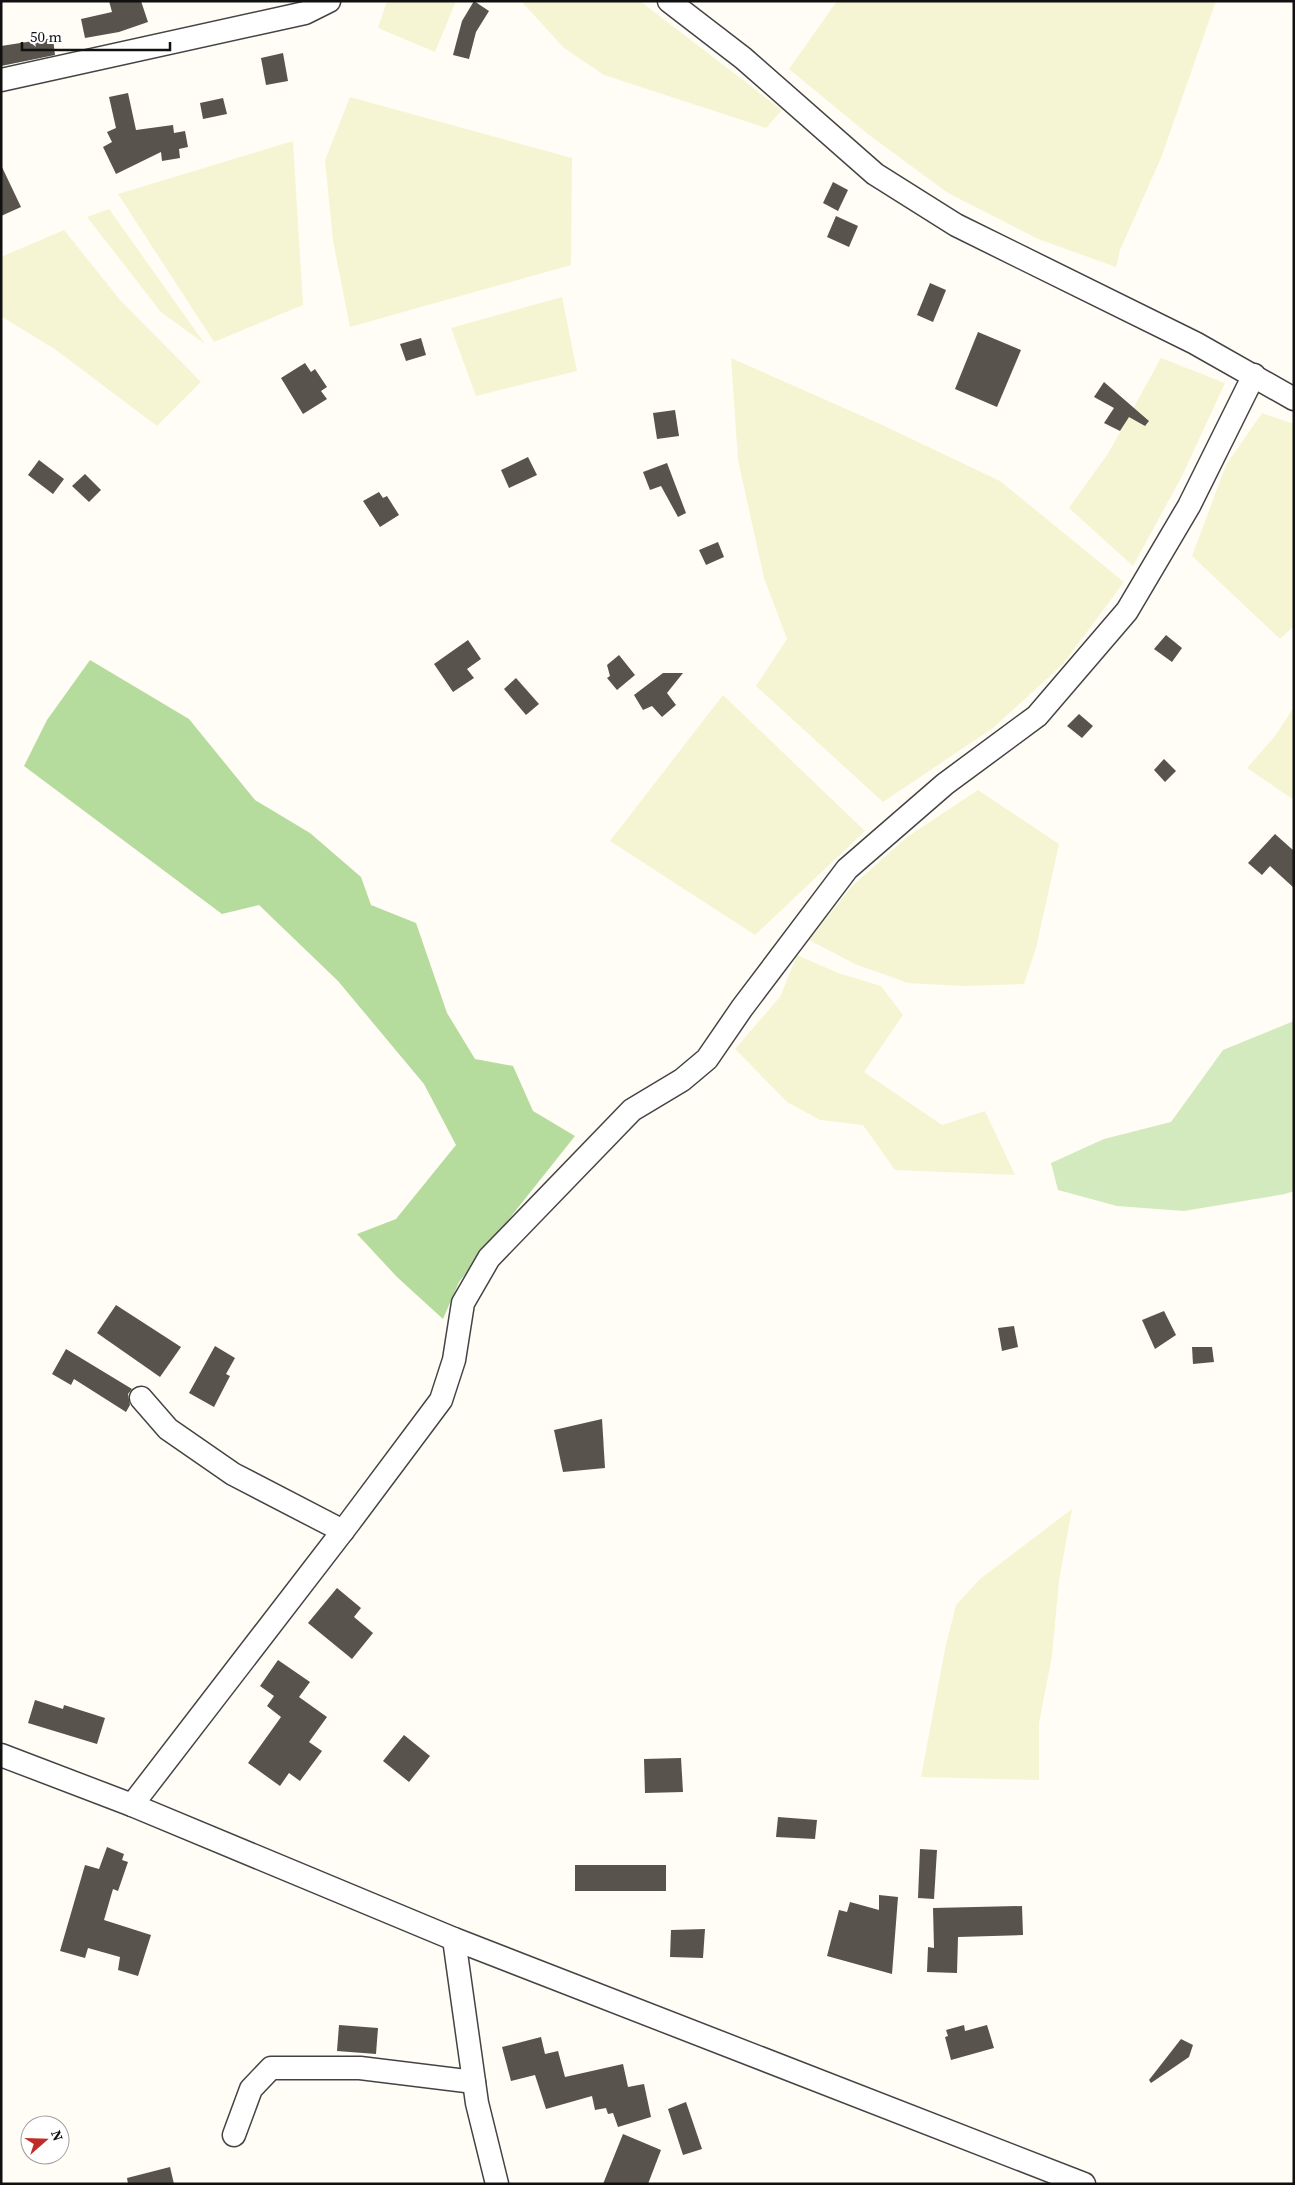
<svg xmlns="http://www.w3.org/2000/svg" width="1295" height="2185" viewBox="0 0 1295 2185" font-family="'Source Serif 4',serif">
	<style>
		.farmland { fill: #f5f5d4 }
		.green { fill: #d2eabd }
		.forest { fill: #b5db9d }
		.building { fill: #59534d }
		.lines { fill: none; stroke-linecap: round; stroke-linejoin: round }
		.minor-casing { stroke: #444; stroke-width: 25 }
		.minor { stroke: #fff; stroke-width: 22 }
	</style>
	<rect width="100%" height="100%" fill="#fffdf5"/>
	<g class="farmland">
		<path d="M387,1H456L435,52L378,28Z"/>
		<path d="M521,1H640L782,110L766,128L604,75L564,48Z"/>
		<path d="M837,1H1216L1161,158L1120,250L1116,267L1038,239L948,193L869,135L789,69Z"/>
		<path d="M350,97L572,158L571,265L350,327L333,241L325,160Z"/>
		<path d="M293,141L303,305L214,342L118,194Z"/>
		<path d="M109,209L205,344L161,312L87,217Z"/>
		<path d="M64,230L120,300L201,382L157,426L56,350L1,316V257Z"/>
		<path d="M562,297L577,371L476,396L451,328Z"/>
		<path d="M731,358L878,423L1000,481L1124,582L1063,664L993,728L883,802L756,686L787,639L764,578L738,460Z"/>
		<path d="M1161,358L1225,383L1182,476L1133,566L1069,508L1109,452Z"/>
		<path d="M1262,413L1294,424V626L1280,639L1192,556L1226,465Z"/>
		<path d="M723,695L865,831L755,935L610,841Z"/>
		<path d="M1294,707V800L1247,768L1275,736Z"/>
		<path d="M978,790L1059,844L1036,948L1024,984L964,986L908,983L855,964L809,940L852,886L907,837Z"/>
		<path d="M797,955L838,973L881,986L903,1015L864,1072L942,1125L985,1111L1015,1175L895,1170L863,1125L820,1120L787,1102L735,1049L780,997Z"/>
		<path d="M1072,1509L1059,1581L1052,1656L1039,1723V1780L921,1777L945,1649L956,1605L980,1579Z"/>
	</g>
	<path class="green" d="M1294,1021V1191L1285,1194L1184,1211L1117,1206L1058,1190L1051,1163L1104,1139L1171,1122L1223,1050Z"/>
	<path class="forest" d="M90,660L189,719L255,800L310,833L361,877L371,905L416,923L447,1013L475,1059L513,1066L533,1111L575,1136L459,1282L443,1319L397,1277L357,1234L396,1219L456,1145L424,1084L338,981L259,905L222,914L24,766L47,720Z"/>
	<g class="building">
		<path d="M109,1H141L148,22L119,32L85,38L81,19L112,12Z"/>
		<path d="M474,1L489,11L476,32L469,59L453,55L462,21Z"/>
		<path d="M53,38L55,55L1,66V46Z"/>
		<path d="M283,53L288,81L266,85L261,58Z"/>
		<path d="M128,93L136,130L173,125L174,133L185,131L188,147L179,149L180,158L162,161L161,152L116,174L103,147L112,142L107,132L116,128L109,97Z"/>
		<path d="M223,98L227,114L203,119L200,103Z"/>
		<path d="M1,165L21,207L1,216Z"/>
		<path d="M833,182L848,190L838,211L823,203Z"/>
		<path d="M836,216L858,226L849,247L827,237Z"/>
		<path d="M930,283L946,290L933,322L917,315Z"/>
		<path d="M978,332L1021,350L997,407L955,389Z"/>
		<path d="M421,338L426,355L406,361L400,344Z"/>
		<path d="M305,363L311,372L315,369L327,387L321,391L327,399L303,414L281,378Z"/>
		<path d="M1104,382L1149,421L1145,426L1129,417L1120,431L1104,423L1114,408L1094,397Z"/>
		<path d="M675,410L679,436L657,439L653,413Z"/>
		<path d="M528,457L537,475L509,488L501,470Z"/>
		<path d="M39,460L64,479L53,494L28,475Z"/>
		<path d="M667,463L686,513L678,517L661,486L650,490L643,472Z"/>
		<path d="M85,474L101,490L89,502L72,486Z"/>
		<path d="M379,492L383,498L387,496L399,515L380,527L363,501Z"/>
		<path d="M718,542L724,557L706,565L699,550Z"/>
		<path d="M1166,635L1182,648L1172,662L1154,649Z"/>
		<path d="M468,640L481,659L467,669L474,678L453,692L434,664Z"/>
		<path d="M619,655L635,675L617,690L607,678L610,676L607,665Z"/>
		<path d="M663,673H683L667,693L676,705L662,717L652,706L643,710L634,695Z"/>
		<path d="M516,678L539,704L526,715L504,689Z"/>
		<path d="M1079,714L1093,726L1082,738L1067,726Z"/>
		<path d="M1164,759L1176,771L1165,782L1154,770Z"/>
		<path d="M1275,834L1294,851V888L1270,866L1262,875L1248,863Z"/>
		<path d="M116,1305L181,1347L160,1377L97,1333Z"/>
		<path d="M1164,1311L1176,1335L1155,1349L1142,1320Z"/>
		<path d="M1014,1326L1018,1347L1002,1351L998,1328Z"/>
		<path d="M215,1346L235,1358L226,1374L230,1376L214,1407L189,1393Z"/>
		<path d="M1192,1347H1212L1214,1362L1193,1364Z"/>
		<path d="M66,1349L132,1389L128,1394L130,1405L126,1412L74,1379L71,1385L52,1374Z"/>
		<path d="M602,1419L605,1468L563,1472L554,1430Z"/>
		<path d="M337,1588L361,1608L354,1617L373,1633L352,1659L308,1623Z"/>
		<path d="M278,1660L310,1682L299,1697L327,1717L309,1742L322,1751L300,1781L289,1773L280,1786L248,1763L281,1717L267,1706L274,1696L260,1686Z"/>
		<path d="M35,1700L63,1709L64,1705L105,1718L97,1744L28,1723Z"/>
		<path d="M404,1735L430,1756L409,1782L383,1761Z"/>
		<path d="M681,1758L683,1792L645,1793L644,1759Z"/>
		<path d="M778,1817L817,1820L815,1839L776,1837Z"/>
		<path d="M107,1847L124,1854L122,1860L128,1862L118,1891L113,1889L104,1920L151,1935L138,1976L118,1970L120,1957L88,1948L85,1958L60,1951L85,1865L99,1869Z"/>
		<path d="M920,1849L937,1850L934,1899L918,1898Z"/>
		<rect x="575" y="1865" width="91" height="26"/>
		<path d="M879,1895L898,1897L892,1974L827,1956L839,1910L847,1912L850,1902L879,1910Z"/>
		<path d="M1022,1906L1023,1935L958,1937L957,1973L927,1972L928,1947L934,1948L933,1908Z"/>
		<path d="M705,1929L703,1958L670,1957L671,1930Z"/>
		<path d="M339,2025L378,2028L376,2054L337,2051Z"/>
		<path d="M964,2025L965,2031L987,2025L994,2048L951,2060L945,2037L948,2036L946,2030Z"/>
		<path d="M541,2037L545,2054L558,2051L565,2077L623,2064L628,2087L644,2084L651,2117L618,2127L613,2113L608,2114L606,2108L595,2110L592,2096L546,2109L535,2075L511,2081L502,2047Z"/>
		<path d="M1181,2039L1193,2045L1189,2057L1151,2083L1149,2080Z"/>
		<path d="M686,2102L702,2149L683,2155L668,2109Z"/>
		<path d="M623,2134L661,2150L648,2184H603Z"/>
		<path d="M170,2167L174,2184H128L127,2178Z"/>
	</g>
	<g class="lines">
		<defs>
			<g id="minor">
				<path d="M669,1L743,58L875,174L956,225L1195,343L1294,399"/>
				<path d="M1,80L305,13L329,1"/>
				<path d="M141,1398L168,1429L233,1474L343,1531"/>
				<path d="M1,1755L132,1805L454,1939L1084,2184"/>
				<path d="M132,1805L349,1523L441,1400L454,1360L463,1303L489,1258L632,1110L682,1080L707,1059L742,1008L847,869L945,784L1037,716L1127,611L1189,506L1254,375"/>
				<path d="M454,1939L477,2103L497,2184"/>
				<path d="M234,2135L251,2089L271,2068H360L474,2082"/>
			</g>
		</defs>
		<use href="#minor" class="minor-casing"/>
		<use href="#minor" class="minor"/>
	</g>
	<rect width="1295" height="2185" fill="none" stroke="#111111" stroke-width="5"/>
	<g transform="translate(45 2140) rotate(70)"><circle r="24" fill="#ffffff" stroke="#a0a0a0"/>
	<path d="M0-4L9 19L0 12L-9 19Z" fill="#c02c29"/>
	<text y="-8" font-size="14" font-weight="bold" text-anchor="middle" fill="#111111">N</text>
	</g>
	<path d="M22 42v8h148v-8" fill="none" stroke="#111111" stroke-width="2.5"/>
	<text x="30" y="42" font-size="15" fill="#111111" stroke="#ffffff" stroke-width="4" paint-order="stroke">50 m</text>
</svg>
